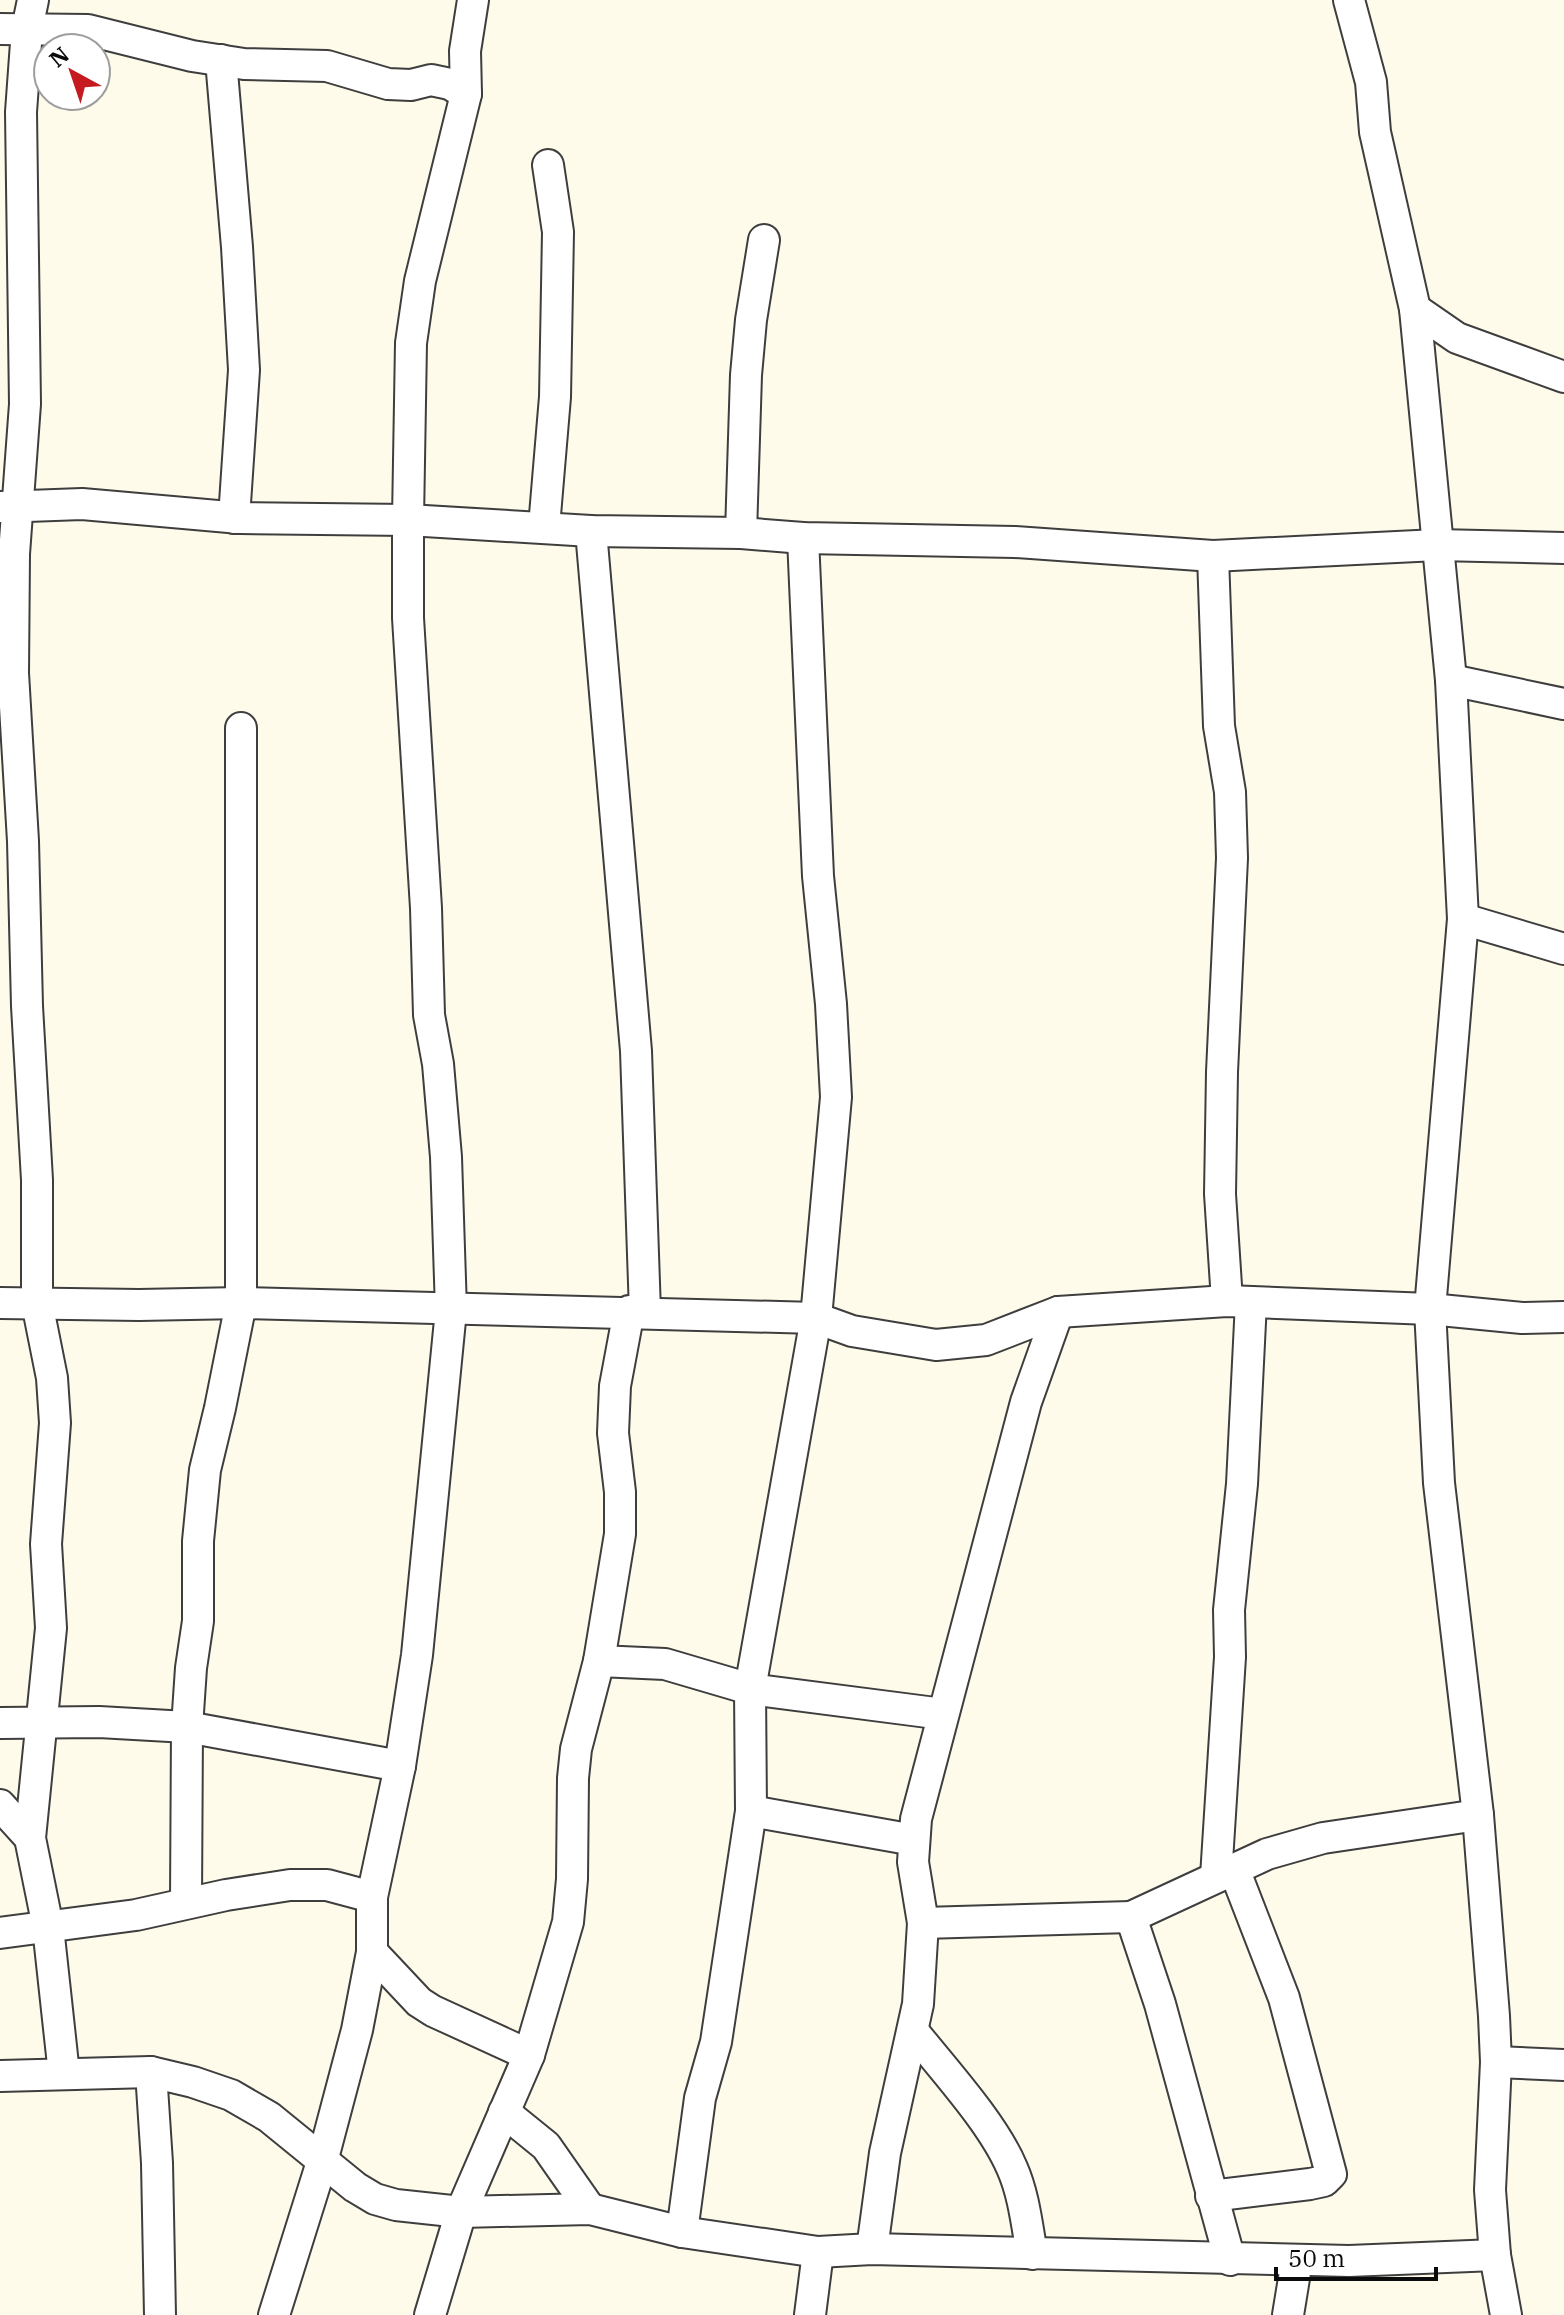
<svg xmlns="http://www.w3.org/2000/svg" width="1564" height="2315" viewBox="0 0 1564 2315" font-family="'IBM Plex Serif',serif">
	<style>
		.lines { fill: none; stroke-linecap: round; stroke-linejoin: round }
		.minor-casing { stroke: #3e3e3e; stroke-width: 34 }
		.minor { stroke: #fff; stroke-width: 30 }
	</style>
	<rect width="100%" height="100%" fill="#fffbea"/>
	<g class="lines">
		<defs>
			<g id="minor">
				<path d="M33,0L27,29L21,112L25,404L14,554L13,673L23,841L27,1006L37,1180V1303L52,1378L55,1423L46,1544L51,1628L30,1838L48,1927L64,2074"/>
				<path d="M1349,0L1371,82L1375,132L1415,309L1451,680L1463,919L1430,1309L1439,1483L1478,1815L1494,2016L1496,2062L1490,2190L1495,2255L1506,2315"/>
				<path d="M0,29L88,30L192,56L244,64L327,66L388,84L411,85L431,80L450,84L466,94"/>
				<path d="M221,60L237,247L244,370L234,518"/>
				<path d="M1415,309L1457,338L1564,377"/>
				<path d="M0,507L82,504L240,518L408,520L591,531L741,533L803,538L1015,542L1213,556L1437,545L1564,548"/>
				<path d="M544,527L555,397L558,232L548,165"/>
				<path d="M591,531L636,1051L645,1312"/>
				<path d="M741,533L746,375L751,320L764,240"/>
				<path d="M1213,556L1219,726L1230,792L1232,858L1222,1072L1220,1194L1227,1301"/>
				<path d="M1451,680L1564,704"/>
				<path d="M1463,919L1564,949"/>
				<path d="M0,1303L139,1305L241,1303L816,1318L852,1331L936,1345L986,1340L1058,1312L1227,1301L1430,1309L1522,1318L1564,1317"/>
				<path d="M599,1661L665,1664L750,1689L943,1714"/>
				<path d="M0,1723L99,1722L187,1727L400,1766"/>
				<path d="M0,1805L30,1838"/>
				<path d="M751,1811L914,1840"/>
				<path d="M1216,1877L1230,1657L1229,1610L1242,1484L1251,1302"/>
				<path d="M186,1903L187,1727L191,1668L198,1621V1541L205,1470L220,1408L241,1303V728"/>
				<path d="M923,1923L1131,1917"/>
				<path d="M0,1933L136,1915L226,1895L290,1885H327L372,1897"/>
				<path d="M372,1952L419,2002L433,2011L529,2055"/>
				<path d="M913,2031C944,2070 993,2123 1012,2168C1024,2195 1027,2226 1032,2254"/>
				<path d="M1496,2062L1564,2065"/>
				<path d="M151,2072L157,2163L160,2315"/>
				<path d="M0,2076L151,2072L193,2082L231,2095L269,2117L355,2187L375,2199L396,2205L461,2212L590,2209L682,2232L818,2252L872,2249L1349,2261L1495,2255"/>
				<path d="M504,2112L546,2146L590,2209"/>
				<path d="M1211,2196L1310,2184L1324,2181L1331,2174L1284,1998L1234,1869"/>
				<path d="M682,2232L700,2098L716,2042L751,1811L750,1689L816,1318L836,1097L831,1004L818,876L803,538"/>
				<path d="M872,2249L885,2153L918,2004L923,1923L913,1862L916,1819L1026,1402L1058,1312"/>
				<path d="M1230,2260L1160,2004L1131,1917L1267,1854L1323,1838L1478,1815"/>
				<path d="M274,2315L322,2162L357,2030L372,1952V1897L400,1766L417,1655L451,1310L446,1157L438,1064L429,1015L426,908L408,618V520L411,343L420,281L466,94L465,51L473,0"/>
				<path d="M430,2315L461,2212L529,2055L568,1922L572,1879L573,1778L576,1749L599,1661L620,1534V1492L613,1433L615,1386L629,1311"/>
				<path d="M810,2315L818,2252"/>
				<path d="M1288,2315L1297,2260"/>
			</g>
		</defs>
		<use href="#minor" class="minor-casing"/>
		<use href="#minor" class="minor"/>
	</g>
	<g transform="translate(72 72) rotate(320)"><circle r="38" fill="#ffffff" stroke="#9d9d9d" stroke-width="2"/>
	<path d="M0-6L14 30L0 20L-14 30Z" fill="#c41a20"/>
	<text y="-12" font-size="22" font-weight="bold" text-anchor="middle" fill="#0b0b0b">N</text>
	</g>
	<path d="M1276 2267v12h160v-12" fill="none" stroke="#0b0b0b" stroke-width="4"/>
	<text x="1288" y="2267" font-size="24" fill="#0b0b0b" stroke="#ffffff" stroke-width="6" paint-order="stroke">50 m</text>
</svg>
